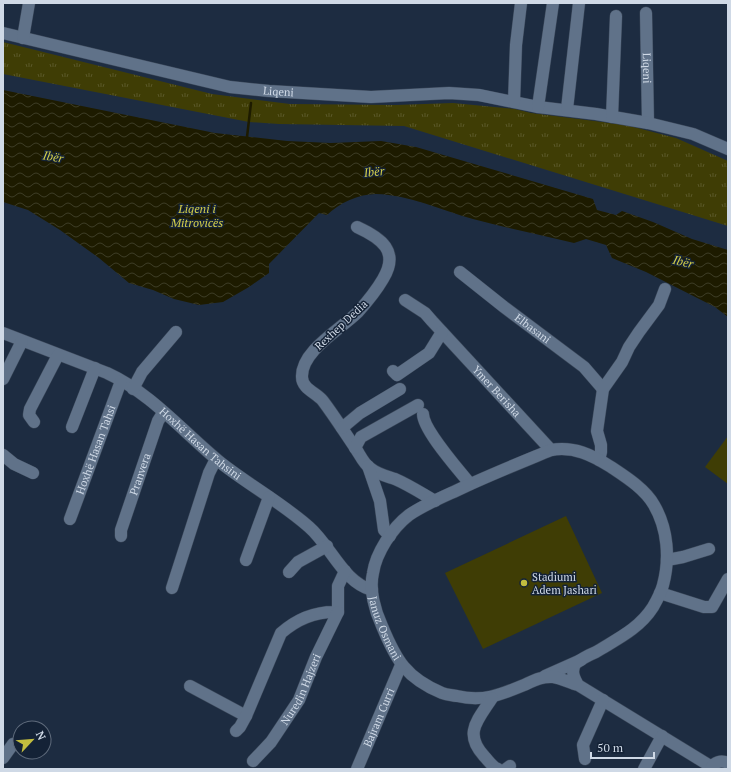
<svg xmlns="http://www.w3.org/2000/svg" width="731" height="772" viewBox="0 0 731 772" font-family="'PT Serif',serif">
	<style>
		.grass { fill: url(#grass-tufts) }
		.pitch { fill: #3f3d05 }
		.water { fill: url(#water-waves) }
		.lines { fill: none; stroke-linecap: round; stroke-linejoin: round }
		.stream { stroke: #1d1b00; stroke-width: 2.5 }
		.minor-casing { stroke: #3a4759; stroke-width: 13 }
		.minor { stroke: #607289; stroke-width: 12 }
		.poi-dot { fill: #c2bd3f; stroke: #142236; stroke-width: 1.5 }
		.labels { text-anchor: middle; stroke-width: 3; stroke-linejoin: round; paint-order: stroke }
		.street-label { font-size: 11px; fill: #cfd9e6; stroke: #142236 }
		.poi-label { font-size: 11px; fill: #cfd9e6; stroke: #142236; text-anchor: start }
		.water-label { font-size: 12px; font-style: italic; fill: #d3ce49; stroke: #142236 }
	</style>
	<defs>
		<pattern id="grass-tufts" width="24" height="20" patternUnits="userSpaceOnUse"><rect width="24" height="20" fill="#3f3d05"/><path d="M3 7l-1-3M5 7V3M7 7l1-3M15 17l-1-3M17 17v-4M19 17l1-3" fill="none" stroke="#5a5829"/></pattern>
		<pattern id="water-waves" width="16" height="10" patternUnits="userSpaceOnUse"><rect width="16" height="10" fill="#1d1b00"/><path d="M0 5q4-4 8 0t8 0" fill="none" stroke="#3d3c25"/></pattern>
	</defs>
	<rect width="100%" height="100%" fill="#1d2c41"/>
	<path class="grass" d="M3,42L212,94L290,104L396,105L453,103L515,109L531,113L626,125L676,138L728,161V226L404,126L279,124L249,122L3,74Z"/>
	<g class="pitch">
		<path d="M728,436V484L705,467Z"/>
		<path d="M566,516L602,593L483,649L445,573Z"/>
	</g>
	<path class="water" d="M3,90L215,133L287,141L331,143L381,141L416,147L593,199L597,210L616,215L622,211L653,222L692,239L728,250V317L715,307L646,272L612,258L606,245L586,239L574,243C540,235 507,228 473,219C441,210 410,195 376,194C359,194 339,203 327,215L319,213L269,264V273L249,287L223,302L199,305L174,299L153,290L129,283L99,258L60,230L28,210L3,202Z"/>
	<g class="lines">
		<path class="stream" d="M247,137L251,103"/>
		<defs>
			<g id="minor">
				<path id="s1" d="M646,13L648,123"/>
				<path id="s2" d="M3,33L230,87L269,91L371,97L449,93L479,95L538,107L596,114L648,123L693,134L728,149"/>
				<path d="M23,38L29,3"/>
				<path d="M514,102L516,45L521,3"/>
				<path d="M538,107L553,3"/>
				<path d="M567,109L579,3"/>
				<path d="M612,117L616,16"/>
				<path d="M357,227C381,238 400,251 383,279C376,291 367,302 358,312C341,329 301,351 302,377C302,389 317,393 323,401C335,417 345,433 356,449C360,455 364,464 370,468C377,474 386,476 395,479C409,485 421,493 435,501"/>
				<path id="s3" d="M460,272L504,307L584,367L603,389"/>
				<path id="s4" d="M405,300L425,313L432,321L551,450"/>
				<path id="s5" d="M3,333L107,373C151,393 184,433 221,463C249,485 282,503 309,527C331,546 343,582 372,590"/>
				<path d="M393,371L397,375L429,353L442,332"/>
				<path d="M3,379L22,341"/>
				<path d="M133,389L142,372L176,332"/>
				<path d="M423,414C423,430 459,470 470,484"/>
				<path d="M34,422L29,415L30,409L58,355"/>
				<path d="M72,427L95,368"/>
				<path d="M342,428L360,413L400,389"/>
				<path d="M355,448L361,437L418,405"/>
				<path d="M3,455L14,464L33,473"/>
				<path d="M599,460L601,452V445L597,431L603,389L622,362L629,347L639,332L659,305L665,289"/>
				<path d="M368,466L380,501L384,530L390,536"/>
				<path id="s6" d="M70,519L121,381"/>
				<path id="s7" d="M121,536V530L158,421L163,413"/>
				<path d="M246,560L269,497"/>
				<path d="M667,560L683,557L709,549"/>
				<path d="M289,572L298,562L327,546"/>
				<path d="M172,588L209,473L216,459"/>
				<path d="M660,593L704,607H712L728,579"/>
				<path d="M545,676L581,660"/>
				<path id="s8" d="M578,685C574,678 571,672 575,664C581,659 589,655 596,652C617,639 639,629 653,607C657,600 661,593 663,585C670,559 668,529 654,505C645,489 626,477 611,467C592,455 574,446 551,450C522,462 492,474 462,488C445,496 425,504 409,515C392,528 376,553 373,573C369,590 375,611 382,626C396,660 406,678 442,693C447,695 452,695 457,696C483,702 500,695 524,685C533,681 542,676 553,677C561,678 570,683 578,685L712,767"/>
				<path d="M190,686L246,716"/>
				<path d="M492,698C478,720 463,733 484,756C489,761 492,767 498,769"/>
				<path d="M236,731L240,727L246,716L281,633C298,618 317,611 338,612V586L345,571"/>
				<path d="M3,758L13,744"/>
				<path d="M585,759L583,745L603,700"/>
				<path id="s9" d="M253,761L271,742L299,700L316,657L338,612"/>
				<path id="s10" d="M357,769L401,665"/>
				<path d="M506,769L510,766"/>
				<path d="M644,769L662,736"/>
				<path d="M711,769C714,762 721,760 728,763"/>
			</g>
		</defs>
		<use href="#minor" class="minor-casing"/>
		<use href="#minor" class="minor"/>
	</g>
	<circle class="poi-dot" cx="524" cy="583" r="4"/>
	<g class="labels">
		<g class="street-label">
			<text dy="4" stroke="none"><textPath href="#s1" startOffset="55">Liqeni</textPath></text>
			<text dy="4" stroke="none"><textPath href="#s2" startOffset="282">Liqeni</textPath></text>
			<text transform="translate(341 325) rotate(-43)" y="4">Rexhep Dedia</text>
			<text dy="4" stroke="none"><textPath href="#s3" startOffset="92">Elbasani</textPath></text>
			<text dy="4" stroke="none"><textPath href="#s4" startOffset="130">Ymer Berisha</textPath></text>
			<text dy="4" stroke="none"><textPath href="#s5" startOffset="229">Hoxhë Hasan Tahsini</textPath></text>
			<text dy="4" stroke="none"><textPath href="#s6" startOffset="74">Hoxhë Hasan Tahsi</textPath></text>
			<text dy="4" stroke="none"><textPath href="#s7" startOffset="65">Pranvera</textPath></text>
			<text dy="4" stroke="none"><textPath href="#s8" startOffset="632">Januz Osmani</textPath></text>
			<text dy="4" stroke="none"><textPath href="#s9" startOffset="87">Nuredin Hajzeri</textPath></text>
			<text dy="4" stroke="none"><textPath href="#s10" startOffset="56">Bajram Curri</textPath></text>
		</g>
		<g class="poi-label">
			<text x="532" y="581">Stadiumi<tspan x="532" dy="13">Adem Jashari</tspan></text>
		</g>
		<g class="water-label">
			<text transform="translate(53 157) rotate(10)" y="4">Ibër</text>
			<text transform="translate(374 172) rotate(-6)" y="4">Ibër</text>
			<text x="197" y="213">Liqeni i<tspan x="197" dy="14">Mitrovicës</tspan></text>
			<text transform="translate(683 262) rotate(14)" y="4">Ibër</text>
		</g>
	</g>
	<rect width="731" height="772" fill="none" stroke="#cfd9e6" stroke-width="8"/>
	<g transform="translate(32 740) rotate(64)"><circle r="19" fill="#142236" stroke="#5f6b7c"/>
	<path d="M0-3L7 15L0 10L-7 15Z" fill="#c2bd3f"/>
	<text y="-6" font-size="11" font-weight="bold" text-anchor="middle" fill="#cfd9e6">N</text>
	</g>
	<path d="M591 752v6h63v-6" fill="none" stroke="#cfd9e6" stroke-width="2"/>
	<text x="597" y="752" font-size="12" fill="#cfd9e6" stroke="#142236" stroke-width="3" paint-order="stroke">50 m</text>
</svg>
